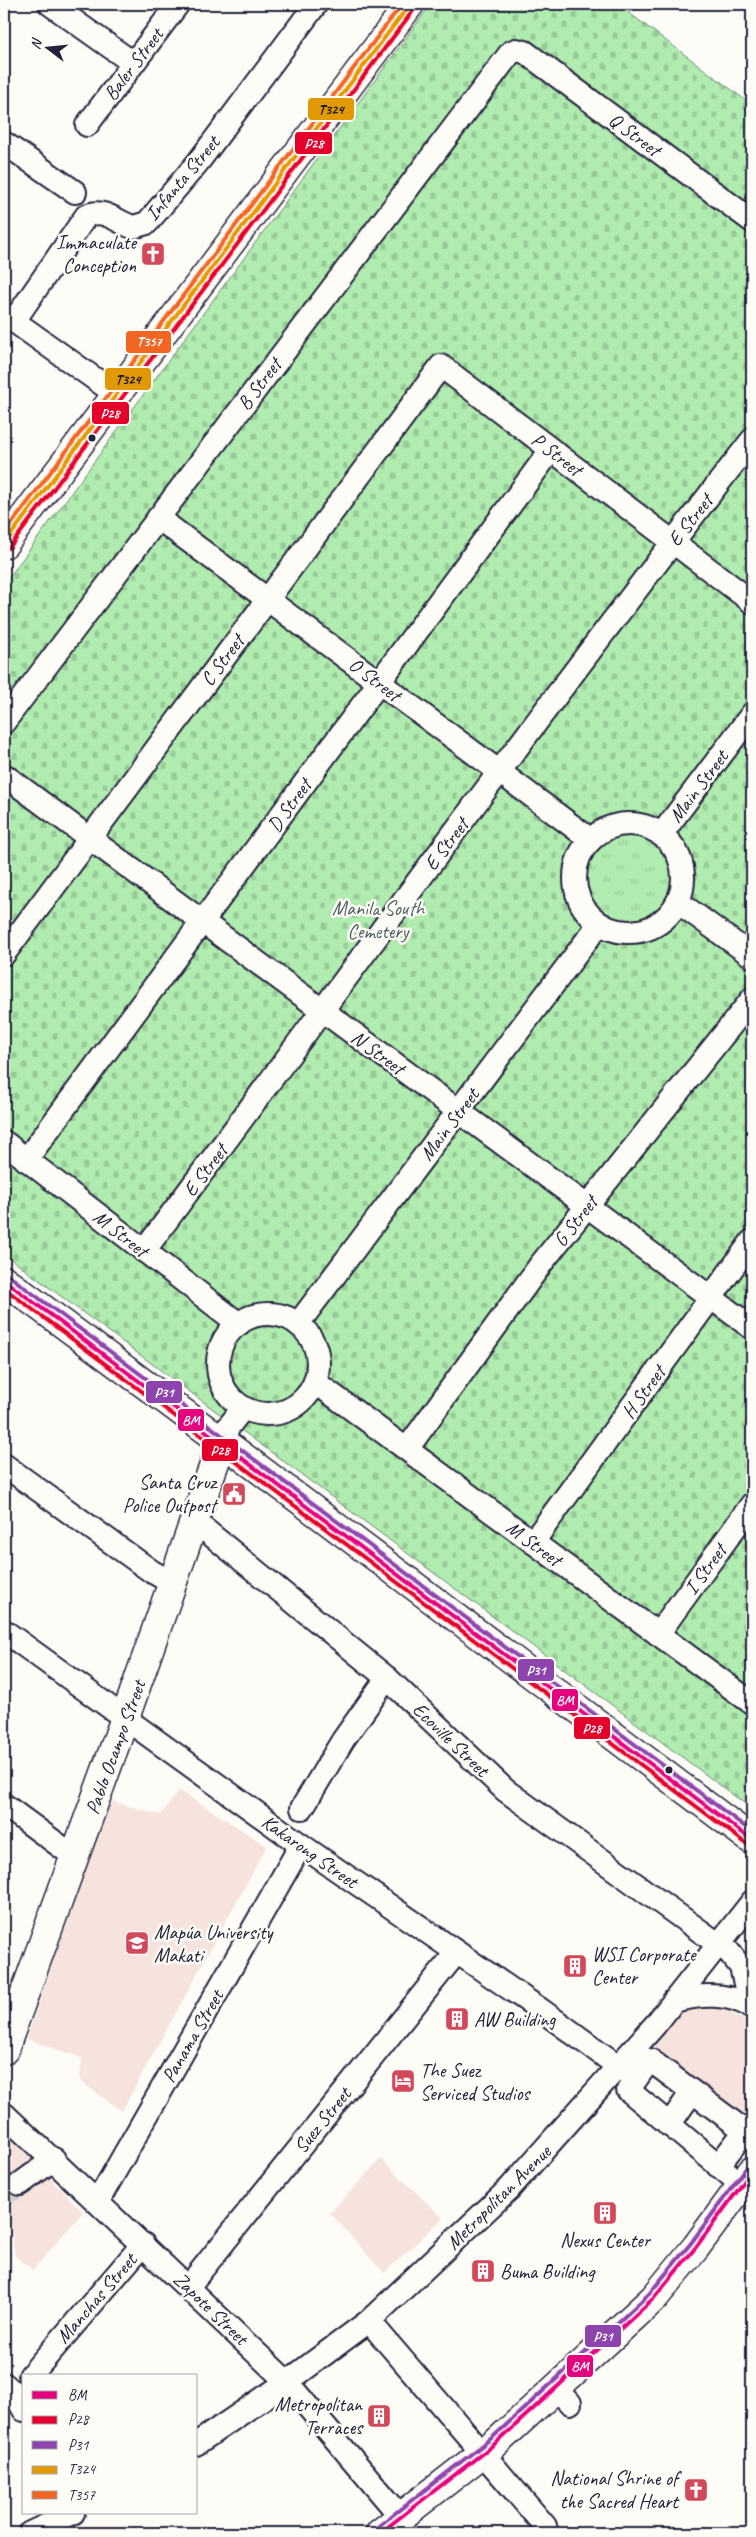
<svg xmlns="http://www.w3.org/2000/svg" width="756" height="2537" viewBox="0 0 756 2537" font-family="Caveat,sans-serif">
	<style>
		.built { fill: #f6e3de }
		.cemetery { fill: url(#cemetery-stones); stroke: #698675 }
		.park { fill: url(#park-tufts); stroke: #698675 }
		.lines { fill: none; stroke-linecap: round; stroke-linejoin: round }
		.minor-tunnel { stroke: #d1d0d1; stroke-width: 22; stroke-dasharray: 22 11; stroke-linecap: butt }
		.minor-casing { stroke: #22223b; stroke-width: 26 }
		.major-casing { stroke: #22223b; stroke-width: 31 }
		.minor { stroke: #fdfcf7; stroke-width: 22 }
		.major { stroke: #fdfcf7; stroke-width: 28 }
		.bus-1-casing { stroke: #fdfcf7; stroke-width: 8 }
		.bus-2-casing { stroke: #fdfcf7; stroke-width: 8 }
		.bus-3-casing { stroke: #fdfcf7; stroke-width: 8 }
		.bus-4-casing { stroke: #fdfcf7; stroke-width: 8 }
		.bus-5-casing { stroke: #fdfcf7; stroke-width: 8 }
		.bus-1 { stroke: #e5007d; stroke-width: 4 }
		.bus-2 { stroke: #e4002b; stroke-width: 4 }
		.bus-3 { stroke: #8e44ad; stroke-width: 4 }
		.bus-4 { stroke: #e29906; stroke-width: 4 }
		.bus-5 { stroke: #f26522; stroke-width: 4 }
		.bus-dot { fill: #22223b; stroke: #fdfcf7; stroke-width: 2 }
		.labels { text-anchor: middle; stroke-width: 5; stroke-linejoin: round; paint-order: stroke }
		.street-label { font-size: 20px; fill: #22223b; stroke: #fdfcf7 }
		.poi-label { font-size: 20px; fill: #22223b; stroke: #fdfcf7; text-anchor: start }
		.park-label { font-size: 20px; fill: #4d5e5e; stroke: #fdfcf7 }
		.line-badge { stroke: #fdfcf7; stroke-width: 2 }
		.badge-label { font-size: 14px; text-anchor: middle; font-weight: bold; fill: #fff }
		.pale-badge-label { font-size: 14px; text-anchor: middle; font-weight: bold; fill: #111 }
	</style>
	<defs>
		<pattern id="cemetery-stones" width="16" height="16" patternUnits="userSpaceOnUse" patternTransform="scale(1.25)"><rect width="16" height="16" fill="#b0ebaf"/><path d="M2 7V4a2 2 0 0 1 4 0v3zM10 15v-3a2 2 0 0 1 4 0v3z" fill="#97c997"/></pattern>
		<pattern id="park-tufts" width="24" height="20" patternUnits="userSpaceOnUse" patternTransform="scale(1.25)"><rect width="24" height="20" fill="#b0ebaf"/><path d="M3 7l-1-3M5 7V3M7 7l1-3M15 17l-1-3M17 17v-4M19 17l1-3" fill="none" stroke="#97c997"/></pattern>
	</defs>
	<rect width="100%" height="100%" fill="#fdfcf7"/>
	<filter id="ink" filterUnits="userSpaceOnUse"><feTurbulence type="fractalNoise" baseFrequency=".02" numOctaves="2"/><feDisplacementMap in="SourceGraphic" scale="10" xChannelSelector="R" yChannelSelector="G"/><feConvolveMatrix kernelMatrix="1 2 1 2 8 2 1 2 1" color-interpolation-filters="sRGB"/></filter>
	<g filter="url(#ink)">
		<g class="built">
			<path d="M179,1790L267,1846L122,2111L80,2081L82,2058L26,2039L110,1801L161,1815Z"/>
			<path d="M702,2001L725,2009L752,2025V2129L644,2060L688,2003Z"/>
			<path d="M4,2131L83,2212L33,2270L15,2256L10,2220L4,2218Z"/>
			<path d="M381,2159L443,2218L384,2273L330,2213Z"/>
		</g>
		<path class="cemetery" d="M431,4H617L752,105V1809L4,1254V584Z"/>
		<circle class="park" cx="629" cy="878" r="54"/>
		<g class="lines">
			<path class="minor-tunnel" d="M4,2189L12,2191L20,2184"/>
			<defs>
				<g id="minor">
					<path d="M50,4L133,63"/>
					<path d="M87,125L178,4"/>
					<path d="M4,143L75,192"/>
					<path d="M4,314L116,394"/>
					<path d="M14,321L86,216C103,207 117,222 133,227L147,223L199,161L316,4"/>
					<path d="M158,518L591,840"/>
					<path d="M4,722L511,52L516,50L525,52L752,221"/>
					<path d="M4,775L752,1328"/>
					<circle cx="629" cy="878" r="54"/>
					<path d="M661,835L752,714"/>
					<path d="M678,902L752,956"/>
					<path d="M4,954L441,366L752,602"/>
					<path d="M4,1142L239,1324"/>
					<path d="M26,1160L551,450"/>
					<path d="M144,1251C346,980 544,706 752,440"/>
					<circle cx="268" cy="1364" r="50"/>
					<path d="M298,1324L599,924"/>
					<path d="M315,1382L752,1703"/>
					<path d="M222,1442L229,1426L243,1408"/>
					<path d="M407,1449L541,1264L752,999"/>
					<path d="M4,1465L151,1571L172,1583"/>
					<path d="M193,1520L387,1678L505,1790L729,1952L741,1967L750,2005"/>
					<path d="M533,1542L752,1241"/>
					<path d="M4,1631L301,1845L541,2010L636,2079"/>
					<path d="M658,1634L752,1504"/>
					<path d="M4,1805L75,1857"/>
					<path d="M302,1808L343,1740L387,1678"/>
					<path d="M674,2001C700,1994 727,1992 752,2007"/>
					<path d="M4,2114L287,2382L402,2518"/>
					<path d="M669,2125L692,2092"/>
					<path d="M718,2166L745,2131L650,2060L628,2090L742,2185"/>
					<path d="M20,2184L54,2159"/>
					<path d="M98,2201L301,1845"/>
					<path d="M188,2287L456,1953"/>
					<path d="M369,2321L545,2526L547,2533"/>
					<path d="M30,2376L143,2244"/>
					<path d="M4,2384L15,2394L24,2410"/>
					<path d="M557,2389L570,2403"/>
					<path d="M196,2444L287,2382L369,2321L509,2189L655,2025L752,1902"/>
					<path d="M30,2533L73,2513"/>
				</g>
				<g id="major">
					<path d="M4,544L410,4"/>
					<path d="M4,1280L247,1460L752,1840"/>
					<path d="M4,2050L125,1718L222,1442"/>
					<path d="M380,2533L497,2442L654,2298L696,2247L752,2171"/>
				</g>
			</defs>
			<use href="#minor" class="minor-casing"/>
			<use href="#major" class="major-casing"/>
			<use href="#minor" class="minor"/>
			<use href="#major" class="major"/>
			<defs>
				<g id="bus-1">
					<path d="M4,1280L752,1840"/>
					<path d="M380,2533L497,2442L654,2298L696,2247L752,2171"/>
				</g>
				<g id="bus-2">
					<path d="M9,548L415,8"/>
					<path d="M4,1288L748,1845"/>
				</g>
				<g id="bus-3">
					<path d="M8,1275L752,1832"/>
					<path d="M376,2528L493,2437L649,2294L691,2243L747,2167"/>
				</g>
				<path id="bus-4" d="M4,544L410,4"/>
				<path id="bus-5" d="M4,534L402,4"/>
			</defs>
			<use href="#bus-1" class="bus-1-casing"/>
			<use href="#bus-2" class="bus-2-casing"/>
			<use href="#bus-3" class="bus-3-casing"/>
			<use href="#bus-4" class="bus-4-casing"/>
			<use href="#bus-5" class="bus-5-casing"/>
			<use href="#bus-1" class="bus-1"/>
			<use href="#bus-2" class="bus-2"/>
			<use href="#bus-3" class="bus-3"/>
			<use href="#bus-4" class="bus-4"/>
			<use href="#bus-5" class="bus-5"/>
		</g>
	</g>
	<defs>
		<symbol id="church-square" viewBox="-11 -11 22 22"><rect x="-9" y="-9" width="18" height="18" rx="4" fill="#d1495b" stroke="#fdfcf7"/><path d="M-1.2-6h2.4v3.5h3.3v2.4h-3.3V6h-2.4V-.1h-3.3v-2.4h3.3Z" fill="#fff"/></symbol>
		<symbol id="civic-square" viewBox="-11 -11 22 22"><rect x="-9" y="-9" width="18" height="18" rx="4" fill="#d1495b" stroke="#fdfcf7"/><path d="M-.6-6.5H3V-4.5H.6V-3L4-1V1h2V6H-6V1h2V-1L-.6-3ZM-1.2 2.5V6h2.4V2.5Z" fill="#fff"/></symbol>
		<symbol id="university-square" viewBox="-11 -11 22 22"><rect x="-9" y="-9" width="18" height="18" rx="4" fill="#d1495b" stroke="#fdfcf7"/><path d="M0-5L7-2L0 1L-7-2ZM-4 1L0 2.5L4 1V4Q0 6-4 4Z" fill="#fff"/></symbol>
		<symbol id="building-square" viewBox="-11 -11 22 22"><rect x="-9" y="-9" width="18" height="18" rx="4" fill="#d1495b" stroke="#fdfcf7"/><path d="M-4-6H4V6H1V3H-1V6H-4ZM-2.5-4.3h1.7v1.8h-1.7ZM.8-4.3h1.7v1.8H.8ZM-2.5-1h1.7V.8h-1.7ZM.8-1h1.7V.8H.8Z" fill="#fff"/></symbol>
		<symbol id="hotel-square" viewBox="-11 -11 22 22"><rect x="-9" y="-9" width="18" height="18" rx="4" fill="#d1495b" stroke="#fdfcf7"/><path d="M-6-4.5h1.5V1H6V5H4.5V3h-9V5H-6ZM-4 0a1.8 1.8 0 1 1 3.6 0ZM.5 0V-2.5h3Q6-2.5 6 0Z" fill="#fff"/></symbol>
	</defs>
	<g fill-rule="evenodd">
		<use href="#church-square" x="139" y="240" width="28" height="28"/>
		<use href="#civic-square" x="220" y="1480" width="28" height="28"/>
		<use href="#university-square" x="123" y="1929" width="28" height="28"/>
		<use href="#building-square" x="561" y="1952" width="28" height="28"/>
		<use href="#building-square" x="443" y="2005" width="28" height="28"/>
		<use href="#hotel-square" x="389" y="2067" width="28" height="28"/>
		<use href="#building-square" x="591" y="2199" width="28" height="28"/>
		<use href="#building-square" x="469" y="2257" width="28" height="28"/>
		<use href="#building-square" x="365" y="2402" width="28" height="28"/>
		<use href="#church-square" x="682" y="2476" width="28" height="28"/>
	</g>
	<g class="bus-dot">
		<circle cx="92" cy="438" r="4.5"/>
		<circle cx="669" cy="1770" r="4.5"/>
	</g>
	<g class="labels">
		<g class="street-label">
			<text transform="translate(133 64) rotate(-53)" y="7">Baler Street</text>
			<text transform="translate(635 134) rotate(37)" y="7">Q Street</text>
			<text transform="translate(182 178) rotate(-50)" y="7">Infanta Street</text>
			<text transform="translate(259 384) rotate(-53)" y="7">B Street</text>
			<text transform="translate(557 454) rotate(37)" y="7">P Street</text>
			<text transform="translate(690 520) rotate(-52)" y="7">E Street</text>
			<text transform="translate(222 660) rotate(-53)" y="7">C Street</text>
			<text transform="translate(375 679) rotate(37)" y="7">O Street</text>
			<text transform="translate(698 786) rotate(-53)" y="7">Main Street</text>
			<text transform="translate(289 805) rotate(-54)" y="7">D Street</text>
			<text transform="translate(446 844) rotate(-53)" y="7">E Street</text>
			<text transform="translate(378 1052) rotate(36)" y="7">N Street</text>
			<text transform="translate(449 1124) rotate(-53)" y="7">Main Street</text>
			<text transform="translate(205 1170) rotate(-53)" y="7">E Street</text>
			<text transform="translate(575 1221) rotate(-52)" y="7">G Street</text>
			<text transform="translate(121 1233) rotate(38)" y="7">M Street</text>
			<text transform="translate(643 1392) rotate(-54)" y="7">H Street</text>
			<text transform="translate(534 1543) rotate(36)" y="7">M Street</text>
			<text transform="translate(705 1569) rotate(-54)" y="7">I Street</text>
			<text transform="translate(451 1739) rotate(44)" y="7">Ecoville Street</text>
			<text transform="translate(115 1747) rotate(-70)" y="7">Pablo Ocampo Street</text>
			<text transform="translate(310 1851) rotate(35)" y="7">Kakarong Street</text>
			<text transform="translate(192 2036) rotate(-60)" y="7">Panama Street</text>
			<text transform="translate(322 2120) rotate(-51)" y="7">Suez Street</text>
			<text transform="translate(498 2197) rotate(-45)" y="7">Metropolitan Avenue</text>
			<text transform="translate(96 2298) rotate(-49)" y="7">Manchas Street</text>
			<text transform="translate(211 2308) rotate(44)" y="7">Zapote Street</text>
		</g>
		<g class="poi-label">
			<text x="136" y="249" text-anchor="end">Immaculate<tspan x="136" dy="23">Conception</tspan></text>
			<text x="216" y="1489" text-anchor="end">Santa Cruz<tspan x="216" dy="23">Police Outpost</tspan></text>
			<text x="154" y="1939">Mapúa University<tspan x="154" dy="23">Makati</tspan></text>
			<text x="592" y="1961">WSI Corporate<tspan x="592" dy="23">Center</tspan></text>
			<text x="474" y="2026">AW Building</text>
			<text x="420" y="2077">The Suez<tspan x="420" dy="23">Serviced Studios</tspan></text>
			<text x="605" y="2247" text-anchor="middle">Nexus Center</text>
			<text x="500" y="2278">Buma Building</text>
			<text x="362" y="2411" text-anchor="end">Metropolitan<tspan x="362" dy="23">Terraces</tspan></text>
			<text x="678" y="2485" text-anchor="end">National Shrine of<tspan x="678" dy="23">the Sacred Heart</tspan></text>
		</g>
		<g class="park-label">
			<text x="378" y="915">Manila South<tspan x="378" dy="23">Cemetery</tspan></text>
		</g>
	</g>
	<g class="line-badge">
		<rect x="307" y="97" width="48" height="24" rx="5" fill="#e29906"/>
		<rect x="294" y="131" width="39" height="24" rx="5" fill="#e4002b"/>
		<rect x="125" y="330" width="47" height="24" rx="5" fill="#f26522"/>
		<rect x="104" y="367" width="48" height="24" rx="5" fill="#e29906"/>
		<rect x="91" y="401" width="39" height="24" rx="5" fill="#e4002b"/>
		<rect x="145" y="1380" width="38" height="24" rx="5" fill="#8e44ad"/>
		<rect x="177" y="1408" width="28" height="24" rx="5" fill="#e5007d"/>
		<rect x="201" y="1438" width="38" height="24" rx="5" fill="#e4002b"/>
		<rect x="517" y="1658" width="38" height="24" rx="5" fill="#8e44ad"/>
		<rect x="551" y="1688" width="28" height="24" rx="5" fill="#e5007d"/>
		<rect x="573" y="1716" width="38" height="24" rx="5" fill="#e4002b"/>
		<rect x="584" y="2324" width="38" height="24" rx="5" fill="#8e44ad"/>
		<rect x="566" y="2354" width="28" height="24" rx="5" fill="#e5007d"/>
	</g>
	<g class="badge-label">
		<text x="314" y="148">P28</text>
		<text x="149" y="346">T357</text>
		<text x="110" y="418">P28</text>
		<text x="164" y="1397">P31</text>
		<text x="191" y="1425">BM</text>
		<text x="220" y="1455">P28</text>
		<text x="536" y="1675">P31</text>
		<text x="565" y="1705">BM</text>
		<text x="592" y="1733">P28</text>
		<text x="603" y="2341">P31</text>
		<text x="580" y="2371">BM</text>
	</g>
	<g class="pale-badge-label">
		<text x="331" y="114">T324</text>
		<text x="128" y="384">T324</text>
	</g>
	<rect width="756" height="2537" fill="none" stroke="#fdfcf7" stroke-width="20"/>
	<rect x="10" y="10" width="736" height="2517" fill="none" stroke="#22223b" stroke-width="2" filter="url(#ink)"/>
	<rect x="22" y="2374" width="175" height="140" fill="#fdfcf7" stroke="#a5a5ac"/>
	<rect x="32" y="2391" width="25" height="8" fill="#e5007d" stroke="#a5a5ac"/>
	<text x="68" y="2400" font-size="15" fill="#22223b">BM</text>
	<rect x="32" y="2416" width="25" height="8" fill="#e4002b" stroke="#a5a5ac"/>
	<text x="68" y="2424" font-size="15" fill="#22223b">P28</text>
	<rect x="32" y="2441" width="25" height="8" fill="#8e44ad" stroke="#a5a5ac"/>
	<text x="68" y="2450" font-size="15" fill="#22223b">P31</text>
	<rect x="32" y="2466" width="25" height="8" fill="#e29906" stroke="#a5a5ac"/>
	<text x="68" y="2474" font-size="15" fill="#22223b">T324</text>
	<rect x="32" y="2491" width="25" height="8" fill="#f26522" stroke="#a5a5ac"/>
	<text x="68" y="2500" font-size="15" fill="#22223b">T357</text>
	<g transform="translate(48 48) rotate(286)" stroke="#fdfcf7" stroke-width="4" paint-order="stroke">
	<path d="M0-4L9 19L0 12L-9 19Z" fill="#22223b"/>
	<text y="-8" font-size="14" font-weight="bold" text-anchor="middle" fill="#22223b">N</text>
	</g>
</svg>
